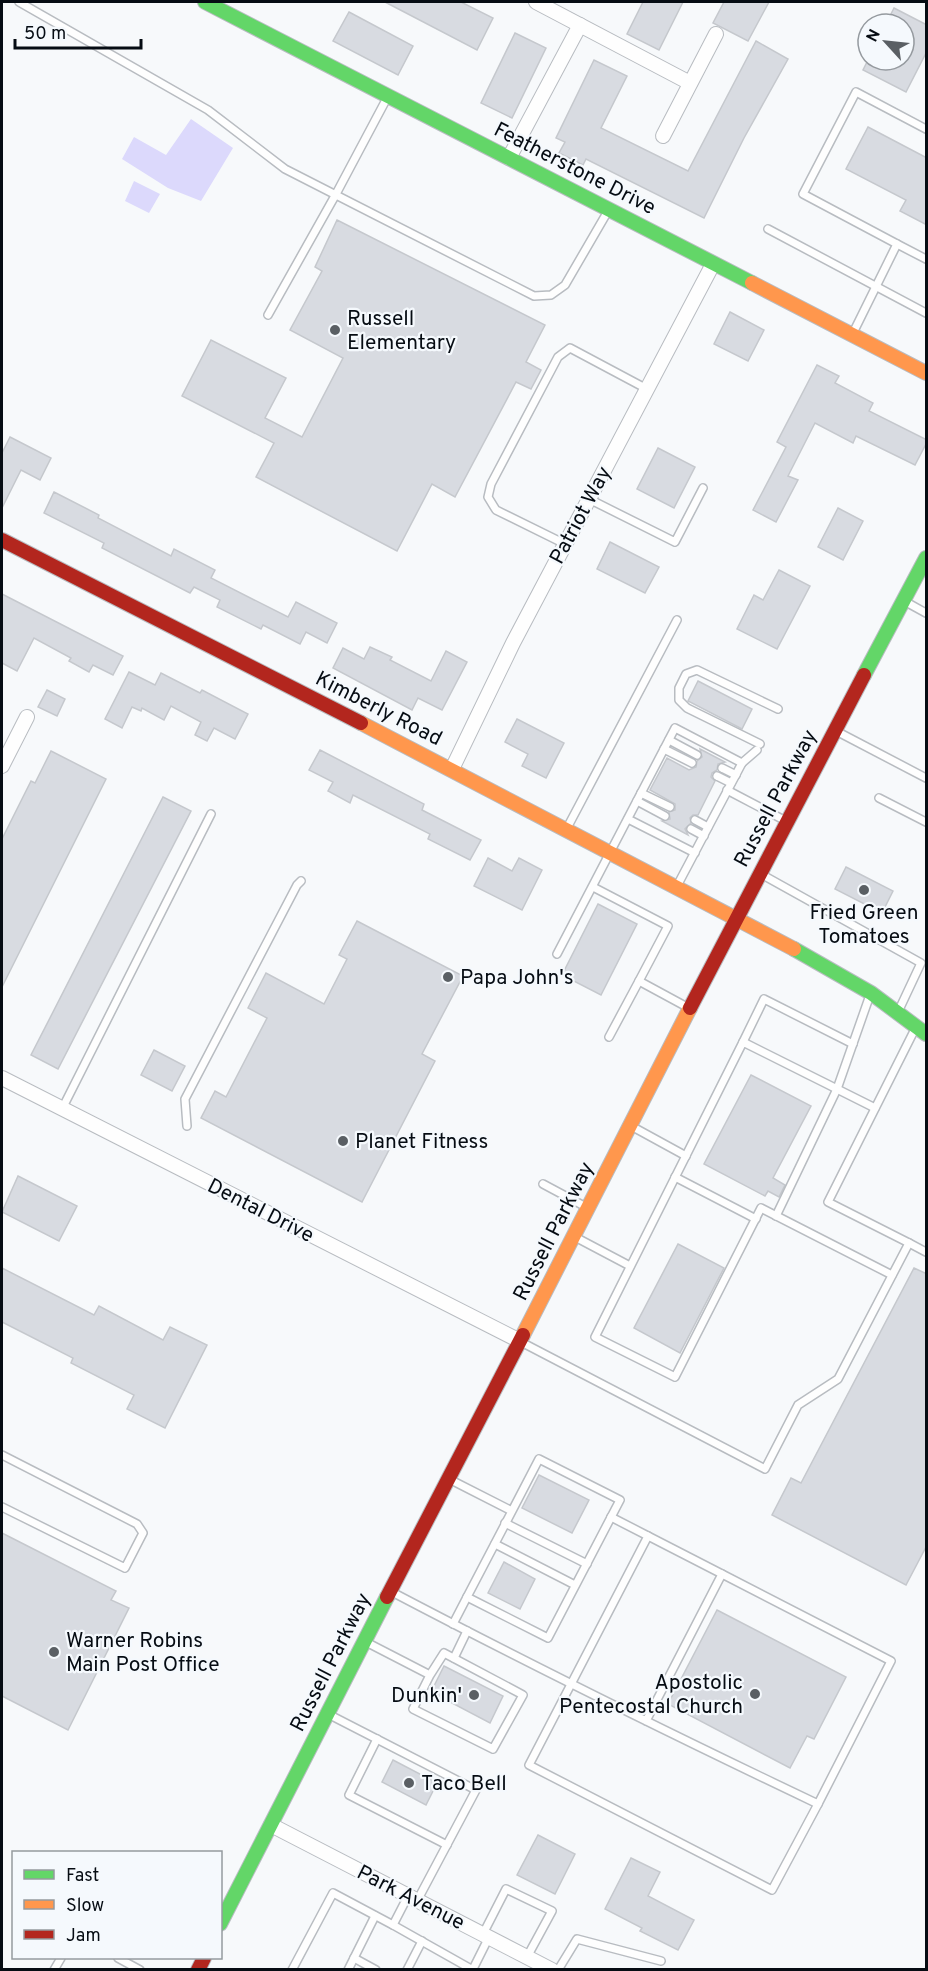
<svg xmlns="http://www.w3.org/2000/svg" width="928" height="1971" viewBox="0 0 928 1971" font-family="Overpass,sans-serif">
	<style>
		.green { fill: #dcd9fc }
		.building { fill: #d8dbe1; stroke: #c5c8cd; stroke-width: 1.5 }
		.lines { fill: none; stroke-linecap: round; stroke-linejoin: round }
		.lane-casing { stroke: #b8bcc1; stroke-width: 10 }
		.street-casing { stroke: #b8bcc1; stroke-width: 16 }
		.fast-casing { stroke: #b8bcc1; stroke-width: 16 }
		.slow-casing { stroke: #b8bcc1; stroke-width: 16 }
		.jam-casing { stroke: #b8bcc1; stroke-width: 16 }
		.lane { stroke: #fefefe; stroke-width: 7 }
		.street { stroke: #fefefe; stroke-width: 14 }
		.fast { stroke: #63d668; stroke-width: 14 }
		.slow { stroke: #ff974d; stroke-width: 14 }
		.jam { stroke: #b3261e; stroke-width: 14 }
		.poi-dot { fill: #5a5f64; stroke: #f5f9fd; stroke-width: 2 }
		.labels { text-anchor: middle; stroke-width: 4.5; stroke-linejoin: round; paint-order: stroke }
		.street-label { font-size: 21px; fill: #060c13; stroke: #f5f9fd }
		.poi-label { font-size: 21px; fill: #060c13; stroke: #f5f9fd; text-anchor: start }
	</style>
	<rect width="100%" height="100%" fill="#f7f9fb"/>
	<g class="green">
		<path d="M191,119L233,148L201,201L168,188L122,159L134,137L166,155Z"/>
		<path d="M134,181L160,194L149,213L125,201Z"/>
	</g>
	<g class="building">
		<path d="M385,2H461L493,18L477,50Z"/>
		<path d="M643,2H683L659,50L627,34Z"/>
		<path d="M724,2H769L748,41L713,23Z"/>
		<path d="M894,8L927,25V51L906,92L863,70L868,60H904V24H886Z"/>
		<path d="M349,12L413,46L398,75L333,41Z"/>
		<path d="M515,33L546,48L512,118L481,103Z"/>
		<path d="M756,41L788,59L744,138L704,218L586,159L583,165L559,153L565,142L556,138L594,60L627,76L601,128L688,171Z"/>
		<path d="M868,127L927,158V225L900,211L906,200L846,169Z"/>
		<path d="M337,220L545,325L526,362L541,370L531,389L516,382L455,497L432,484L397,551L256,477L274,443L182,396L211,340L286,378L265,418L302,437L343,358L290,330L322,271L315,267Z"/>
		<path d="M730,312L764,330L748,361L714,344Z"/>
		<path d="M817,365L839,376L835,383L873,403L869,411L927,440V442L915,465L856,436L853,443L815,423L788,476L798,480L776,522L753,510L786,447L777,442Z"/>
		<path d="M10,437L51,458L40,480L21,470L2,508V453Z"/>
		<path d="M658,448L695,467L674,508L637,489Z"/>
		<path d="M54,492L99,515L98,518L171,556L174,549L215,570L211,578L288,617L296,602L337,623L327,643L306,632L300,644L263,625L261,629L217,607L220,600L194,587L190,593L102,548L104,543L44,513Z"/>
		<path d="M838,508L863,521L843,560L818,547Z"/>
		<path d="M610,542L659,567L645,593L597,569Z"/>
		<path d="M779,570L810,586L777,649L737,629L754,595L763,600Z"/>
		<path d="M2,594L123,656L113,675L93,665L89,672L69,661L71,658L34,638L17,671L2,663Z"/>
		<path d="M370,647L392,657L390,660L431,681L446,651L467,662L442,710L418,698L412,710L333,668L343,648L364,659Z"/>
		<path d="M129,672L155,685L161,673L200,693L202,690L248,714L235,739L214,728L207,741L195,735L201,722L171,706L164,720L142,708L141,711L132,707L122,728L105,719Z"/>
		<path d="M698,681L752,709L742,729L688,701Z"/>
		<path d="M47,690L65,699L57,716L38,707Z"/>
		<path d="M517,719L564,743L546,778L522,766L528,754L505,742Z"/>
		<path d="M700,749L725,762L718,764L717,770L712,773L711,777L715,781L698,815H693L690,818L691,823L685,829L688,835L662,821L670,819L669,812L675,810V804L650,790L667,758L689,770L696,767L697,761L702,757Z"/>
		<path d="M320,750L424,804L422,810L481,840L470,860L428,839L430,834L353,795L350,803L328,791L333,782L309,770Z"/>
		<path d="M51,751L106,779L2,987V839L31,781L35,783Z"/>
		<path d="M163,797L191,811L58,1069L31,1055Z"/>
		<path d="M488,858L512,871L519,858L542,870L522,910L474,886Z"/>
		<path d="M846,867L893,891L882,913L835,889Z"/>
		<path d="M598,904L637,924L601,995L562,975Z"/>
		<path d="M357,921L463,976L422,1054L435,1061L362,1202L201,1118L215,1091L226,1097L267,1018L248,1008L266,973L324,1004L347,959L339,955Z"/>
		<path d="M154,1050L185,1066L172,1091L141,1075Z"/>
		<path d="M751,1075L811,1106L773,1178L785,1185L779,1197L768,1191L765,1196L704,1164Z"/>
		<path d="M18,1176L77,1206L59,1241L2,1212Z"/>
		<path d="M678,1244L724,1268L680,1353L634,1328Z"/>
		<path d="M2,1268L94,1315L99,1306L163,1340L170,1327L207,1345L165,1428L127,1409L134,1395L71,1363L73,1358L2,1322Z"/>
		<path d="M914,1268L927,1274V1545L906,1585L772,1515L791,1478L801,1483Z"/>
		<path d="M539,1475L589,1500L572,1533L522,1508Z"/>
		<path d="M2,1533L116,1591L111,1600L129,1608L68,1730L2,1696Z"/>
		<path d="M504,1562L535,1579L520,1609L488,1593Z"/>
		<path d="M717,1610L846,1677L814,1739L807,1736L790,1768L668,1704Z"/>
		<path d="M444,1666L503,1696L490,1723L431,1692Z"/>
		<path d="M393,1760L437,1783L426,1805L382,1782Z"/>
		<path d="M538,1835L575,1854L555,1894L517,1875Z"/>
		<path d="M631,1858L660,1872L648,1896L694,1920L678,1950L640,1931L642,1928L605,1909Z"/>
	</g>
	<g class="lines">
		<defs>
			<g id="lane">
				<path d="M19,2L208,110L285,169L534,296L551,295L565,285L608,211"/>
				<path d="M768,229L926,313"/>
				<path d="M897,244L803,194L856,92L926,129"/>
				<path d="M268,315L336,194L387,98"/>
				<path d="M853,333L897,244L926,259"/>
				<path d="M589,499L675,542L703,488"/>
				<path d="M565,544L496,510L488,497L491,484L558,357L570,348L647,389"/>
				<path d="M906,602L926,613"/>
				<path d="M838,732L926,778"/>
				<path d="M669,740L697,755"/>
				<path d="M760,744L687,708L679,700V688L686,674L697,670L778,709"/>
				<path d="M664,749L692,763"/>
				<path d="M742,763L757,750"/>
				<path d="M722,768L736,775"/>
				<path d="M717,776L731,783"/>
				<path d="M727,790L784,820"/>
				<path d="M641,793L670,807"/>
				<path d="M879,798L926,822"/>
				<path d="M637,801L665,816"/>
				<path d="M628,819L695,853"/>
				<path d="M695,820L708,827"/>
				<path d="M691,829L704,836"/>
				<path d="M566,830L677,620"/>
				<path d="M761,874L921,963L898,1012"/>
				<path d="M593,887L668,926L639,981"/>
				<path d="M557,954L675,728L742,763L677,886"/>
				<path d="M609,1037L639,981L687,1007"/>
				<path d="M743,1042L764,999L853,1044"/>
				<path d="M875,1108L743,1042L595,1337L675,1377L761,1208L892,1275"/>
				<path d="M62,1109L211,814"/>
				<path d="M187,1126L185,1099L297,885L301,881"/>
				<path d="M633,1127L686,1156"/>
				<path d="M675,1177L756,1219"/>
				<path d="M543,1184L586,1207"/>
				<path d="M776,1216L837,1089L870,995"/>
				<path d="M577,1238L630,1266"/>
				<path d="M909,1243L926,1252"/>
				<path d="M523,1343L765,1469L798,1405L838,1379L909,1243L828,1202L915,1029"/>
				<path d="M2,1455L137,1524L143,1533L125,1568L2,1507"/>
				<path d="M451,1480L512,1511L467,1597L548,1638L620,1500L539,1459L512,1511"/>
				<path d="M611,1517L648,1536"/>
				<path d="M505,1523L587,1564"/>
				<path d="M495,1544L575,1585"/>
				<path d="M722,1574L648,1536L529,1765L772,1890L818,1804"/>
				<path d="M392,1592C533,1666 675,1736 818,1804L891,1661L722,1574L646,1721"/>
				<path d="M453,1624L467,1597"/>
				<path d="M366,1642L430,1675L413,1709L493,1749L523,1695L444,1653L430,1675"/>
				<path d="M454,1658L467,1631"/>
				<path d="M328,1714L476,1790L417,1901"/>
				<path d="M377,1739L349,1795L447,1845"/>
				<path d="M393,1925L473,1970"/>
				<path d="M483,1934L506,1889L552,1911L527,1957"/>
				<path d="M118,1958L140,1970"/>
				<path d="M354,1958L376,1970"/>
				<path d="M473,1969L489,1937"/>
				<path d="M54,1970L61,1958"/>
				<path d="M292,1970L333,1893L393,1925L408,1896"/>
				<path d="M348,1970L375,1916"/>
				<path d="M407,1970L422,1941"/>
				<path d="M558,1970L577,1939L661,1961"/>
			</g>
			<g id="street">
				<path d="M536,2L690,83"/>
				<path d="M663,136L716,34"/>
				<path d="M509,158L580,25"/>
				<path d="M2,766L27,717"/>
				<path d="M452,769L513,643L713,264"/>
				<path d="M2,1078L520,1341"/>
				<path d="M271,1825L552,1970"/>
			</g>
			<g id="fast">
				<path d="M205,2L752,283"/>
				<path d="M864,675L926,558"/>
				<path d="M794,949L871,993L926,1034"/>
				<path d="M220,1924L387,1597"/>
			</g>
			<g id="slow">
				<path d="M752,283L926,373"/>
				<path d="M361,723L794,949"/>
				<path d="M523,1335L690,1008"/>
			</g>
			<g id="jam">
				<path d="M2,540L361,723"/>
				<path d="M690,1008L864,675"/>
				<path d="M387,1597L523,1335"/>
				<path d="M198,1970L204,1958"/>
			</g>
		</defs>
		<use href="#lane" class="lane-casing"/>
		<use href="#street" class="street-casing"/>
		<use href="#fast" class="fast-casing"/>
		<use href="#slow" class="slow-casing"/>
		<use href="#jam" class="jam-casing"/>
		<use href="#lane" class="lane"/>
		<use href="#street" class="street"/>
		<use href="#fast" class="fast"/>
		<use href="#slow" class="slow"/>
		<use href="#jam" class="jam"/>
	</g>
	<g class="poi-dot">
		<circle cx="335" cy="330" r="6"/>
		<circle cx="864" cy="890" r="6"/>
		<circle cx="448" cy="977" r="6"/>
		<circle cx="343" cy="1141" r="6"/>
		<circle cx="54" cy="1652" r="6"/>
		<circle cx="755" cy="1694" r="6"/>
		<circle cx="474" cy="1695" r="6"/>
		<circle cx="409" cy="1783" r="6"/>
	</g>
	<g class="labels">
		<g class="street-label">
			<text transform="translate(575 168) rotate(27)" y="7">Featherstone Drive</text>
			<text transform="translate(580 515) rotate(-62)" y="7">Patriot Way</text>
			<text transform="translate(379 708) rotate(27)" y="7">Kimberly Road</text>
			<text transform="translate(775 798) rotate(-62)" y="7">Russell Parkway</text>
			<text transform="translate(261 1210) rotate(27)" y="7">Dental Drive</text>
			<text transform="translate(553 1231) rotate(-63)" y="7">Russell Parkway</text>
			<text transform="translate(330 1662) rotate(-63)" y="7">Russell Parkway</text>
			<text transform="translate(411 1897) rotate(27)" y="7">Park Avenue</text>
		</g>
		<g class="poi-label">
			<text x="347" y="325">Russell<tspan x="347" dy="24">Elementary</tspan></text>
			<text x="864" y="919" text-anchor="middle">Fried Green<tspan x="864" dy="24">Tomatoes</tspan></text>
			<text x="460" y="984">Papa John's</text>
			<text x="355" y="1148">Planet Fitness</text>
			<text x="66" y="1647">Warner Robins<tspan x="66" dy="24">Main Post Office</tspan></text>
			<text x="743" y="1689" text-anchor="end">Apostolic<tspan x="743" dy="24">Pentecostal Church</tspan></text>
			<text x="462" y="1702" text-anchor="end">Dunkin'</text>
			<text x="421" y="1790">Taco Bell</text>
		</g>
	</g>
	<rect width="928" height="1971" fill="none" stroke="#060c13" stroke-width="6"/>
	<rect x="12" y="1851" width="210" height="108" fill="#f5f9fd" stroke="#959a9f" stroke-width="1.5"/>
	<rect x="24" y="1870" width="30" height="9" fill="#63d668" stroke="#959a9f" stroke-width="1.5"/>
	<text x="66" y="1881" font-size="18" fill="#060c13">Fast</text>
	<rect x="24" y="1900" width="30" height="9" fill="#ff974d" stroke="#959a9f" stroke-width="1.5"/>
	<text x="66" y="1911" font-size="18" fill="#060c13">Slow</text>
	<rect x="24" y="1930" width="30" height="9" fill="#b3261e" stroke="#959a9f" stroke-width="1.5"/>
	<text x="66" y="1941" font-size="18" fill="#060c13">Jam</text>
	<g transform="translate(886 42) rotate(297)"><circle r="28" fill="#f5f9fd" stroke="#959a9f" stroke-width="1.5"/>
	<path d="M0-4.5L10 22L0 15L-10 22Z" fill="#5a5f64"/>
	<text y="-9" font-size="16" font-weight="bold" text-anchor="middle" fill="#060c13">N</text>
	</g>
	<path d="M15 39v9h126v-9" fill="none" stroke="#060c13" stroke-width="3"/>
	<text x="24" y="39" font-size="18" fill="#060c13" stroke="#f5f9fd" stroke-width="4.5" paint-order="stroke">50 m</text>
</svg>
